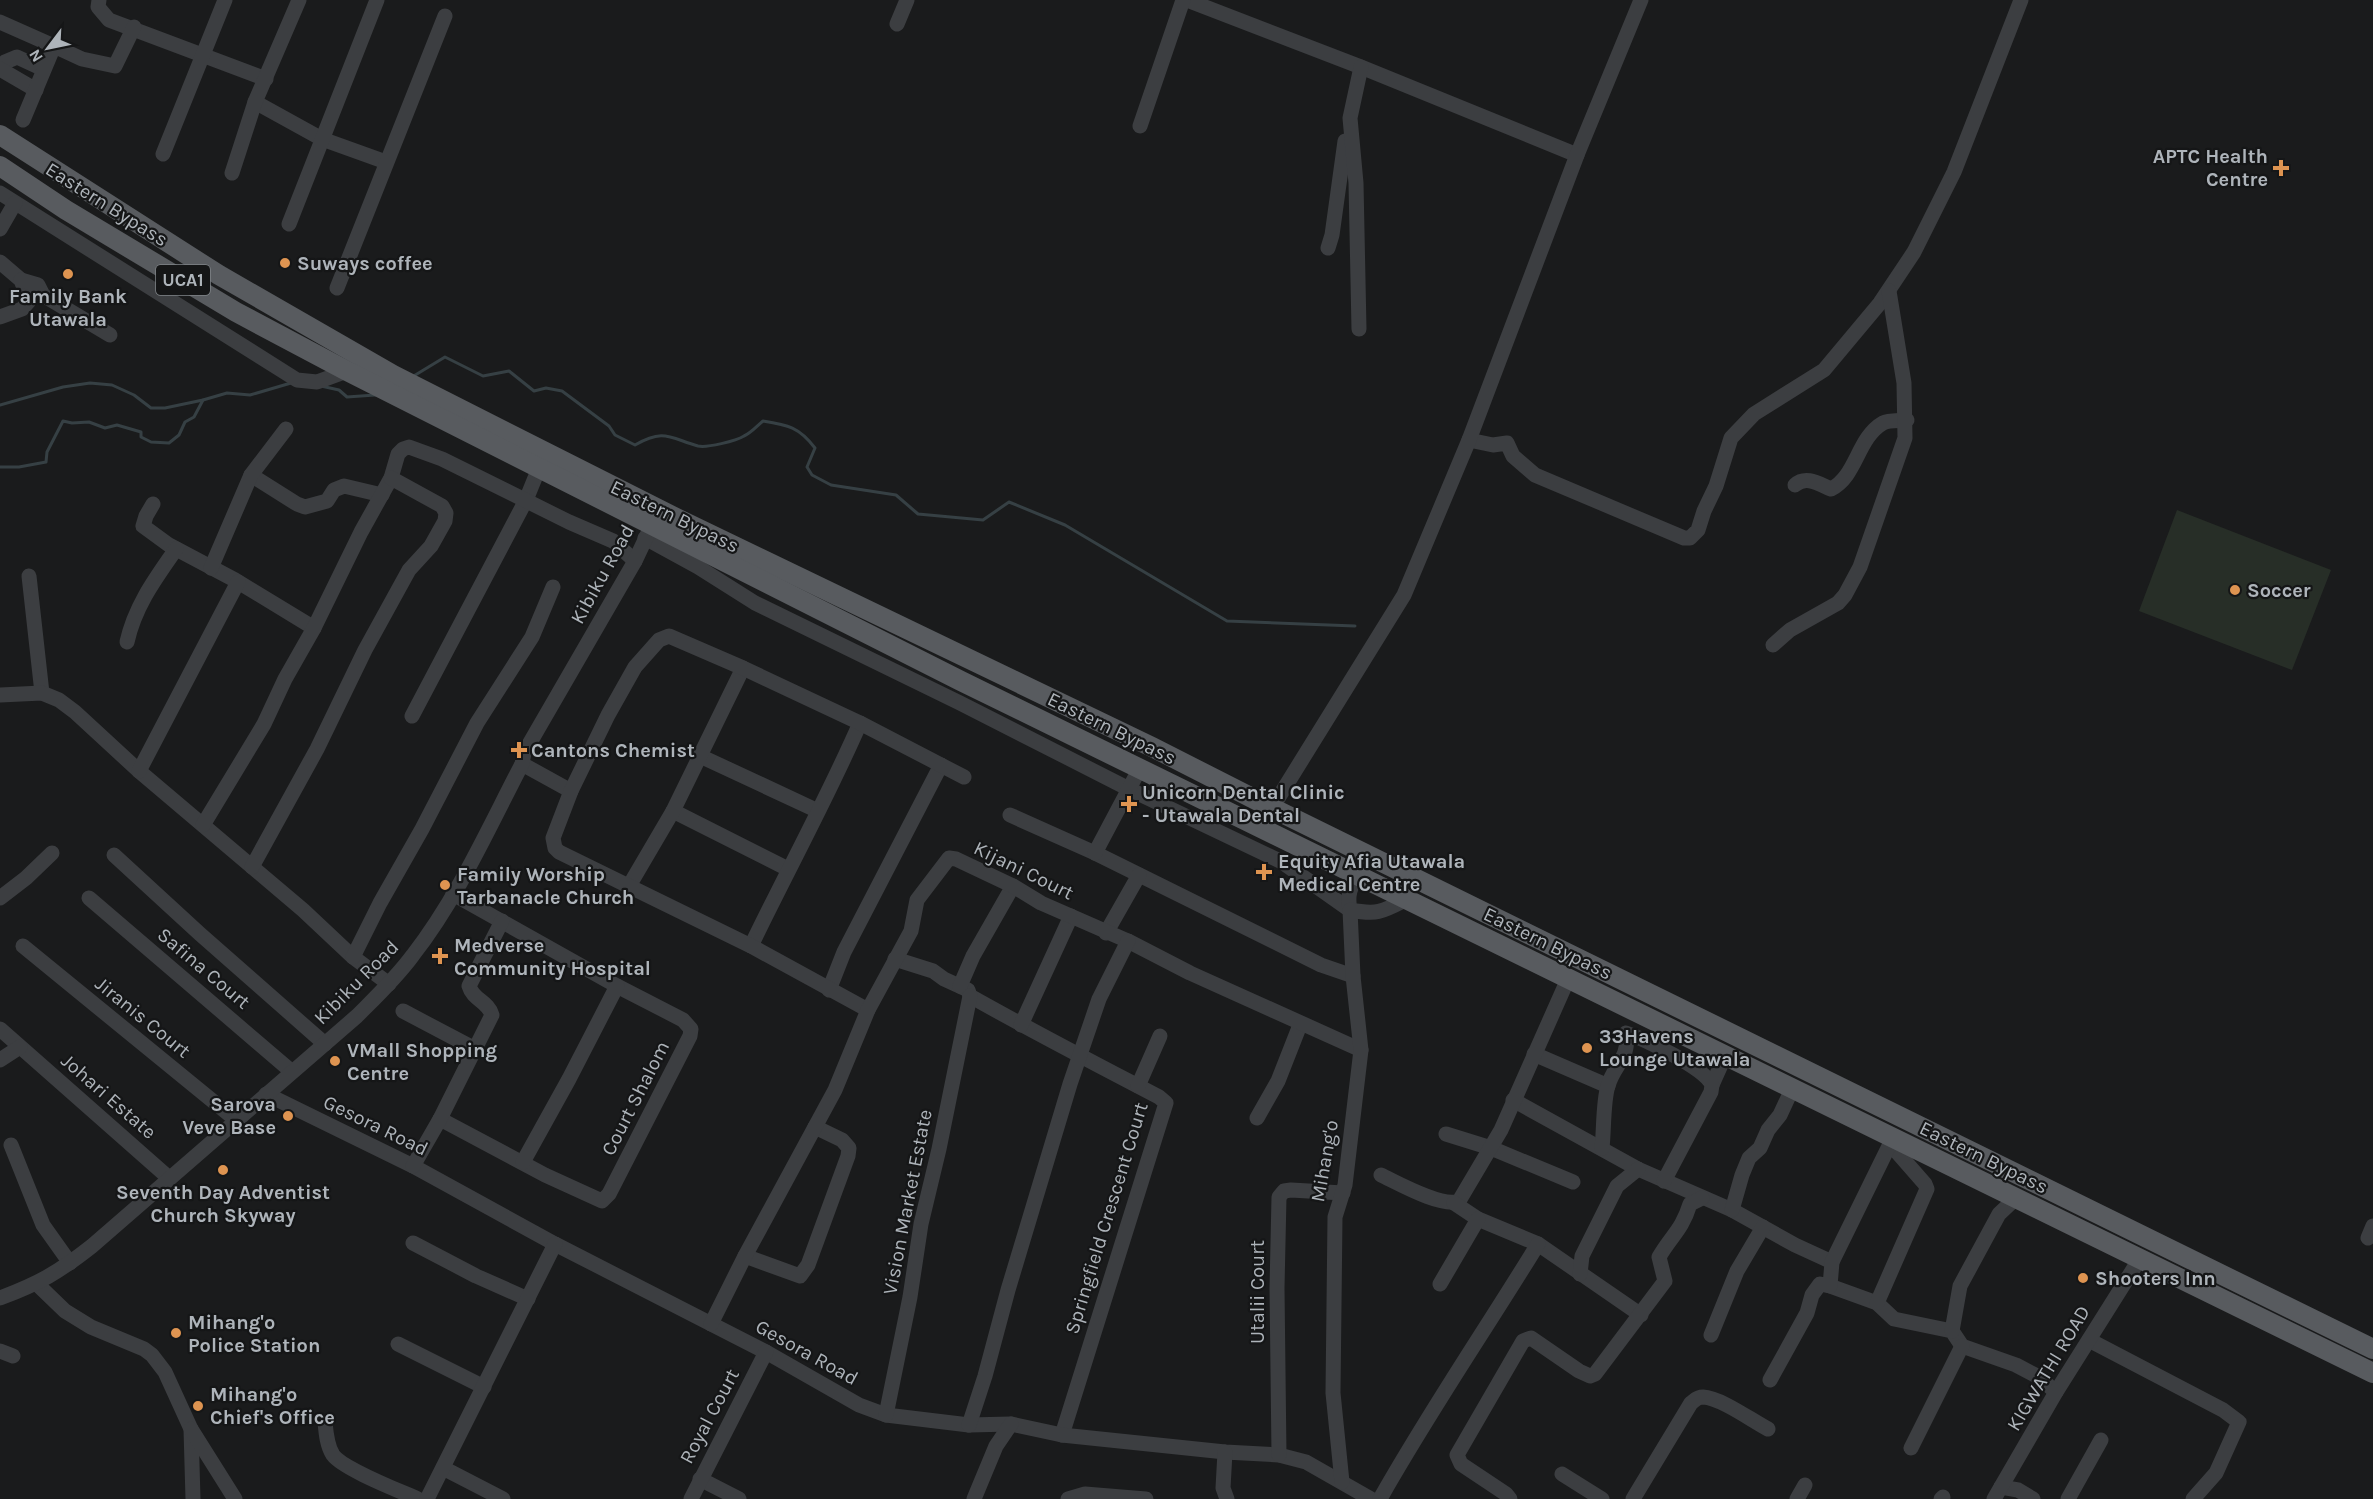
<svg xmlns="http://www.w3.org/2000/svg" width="2373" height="1499" viewBox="0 0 2373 1499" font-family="Karla,sans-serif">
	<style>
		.grass { fill: #272e27 }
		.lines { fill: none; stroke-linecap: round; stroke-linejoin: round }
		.stream { stroke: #364044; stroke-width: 3 }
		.minor { stroke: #3c3e41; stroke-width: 15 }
		.major { stroke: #585b5f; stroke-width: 20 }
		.poi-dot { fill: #de9451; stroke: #151617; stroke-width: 2 }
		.labels { text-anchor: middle; stroke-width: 4.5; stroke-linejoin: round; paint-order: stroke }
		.shield { fill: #151617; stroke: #808589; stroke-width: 1.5 }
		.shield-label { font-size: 18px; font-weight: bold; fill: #aeb4ba }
		.poi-label { font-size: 20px; font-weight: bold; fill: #aeb4ba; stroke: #151617; text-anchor: start }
		.street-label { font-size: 20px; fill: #aeb4ba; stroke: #151617 }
	</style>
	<rect width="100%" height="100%" fill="#1a1b1c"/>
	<path class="grass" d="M2177,510L2331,570L2292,670L2139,611Z"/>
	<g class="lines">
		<g class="stream">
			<path d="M412,377L445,357L483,376L509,371L534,391L546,388L562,391L609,426L615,435L635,445C664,428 670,438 698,446C707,448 736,441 744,436C751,433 757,426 763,421C788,425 799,427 815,448L807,467L812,475L831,485L896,495L918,514L983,520L1009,502L1065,525L1227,621L1355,626"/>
			<path d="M321,386L339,390L347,397L375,395"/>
			<path d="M0,405L63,387L90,383L112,385L134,395L151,408H165L203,400L227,393L250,395L291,383"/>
			<path d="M0,467H19L46,462L47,452L63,421L72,423L89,422L105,428L117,425L141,432V437L151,442L169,443L179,435L185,422L194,417L203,400"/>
		</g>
		<g class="minor">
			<path d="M99,0L98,7L109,20L266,79"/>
			<path d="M1187,0L1361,67L1577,155"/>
			<path d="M0,22L54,46"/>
			<path d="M897,24L907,0"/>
			<path d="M0,68L5,62L17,57L43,69"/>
			<path d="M0,69L36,90"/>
			<path d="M255,102L322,139L386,162"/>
			<path d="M23,120L54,46L82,59L115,66L134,27"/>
			<path d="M1140,126L1183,0"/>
			<path d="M163,154L225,0"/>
			<path d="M232,173L255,102L299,0"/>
			<path d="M0,193L297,380L317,382L347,371"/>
			<path d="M289,224L377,0"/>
			<path d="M0,229L15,203"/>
			<path d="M1328,248L1332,235L1345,141"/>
			<path d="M0,262L21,280L29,301L22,309L0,317"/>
			<path d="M21,280L38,285L43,295L110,335"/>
			<path d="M337,288L445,16"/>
			<path d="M1359,329L1356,183L1350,118L1361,67"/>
			<path d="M1469,440L1493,445L1507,443L1513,456L1535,475L1684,538H1690L1698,530L1704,511L1716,486L1731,438L1754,414L1824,370L1880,303L1914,252L1954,172L2021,0"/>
			<path d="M251,475L297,504L305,507L327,501L334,490L344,486L382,495"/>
			<path d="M1795,485C1806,475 1819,484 1831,489C1857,476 1857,438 1883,423C1889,420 1900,421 1907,420"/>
			<path d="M153,504L146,516L143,526L169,545L235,580L314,628"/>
			<path d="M645,538L698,567L755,603L960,703L1129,789L1282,862L1350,910"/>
			<path d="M211,568L251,475L286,429"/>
			<path d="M29,576L42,693"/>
			<path d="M127,642C135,606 155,579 176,549"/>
			<path d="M1773,645L1790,630L1838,603L1845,595L1860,567L1905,438L1904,383L1889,291"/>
			<path d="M0,695L42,693L59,700L75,712L139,771L303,910L353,957L389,984"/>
			<path d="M412,716L526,500L539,468"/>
			<path d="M700,756L818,811"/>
			<path d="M522,764L571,791"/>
			<path d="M139,771L238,582"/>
			<path d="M1272,808L1404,595L1469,440L1577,155L1641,0"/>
			<path d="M673,811L788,869"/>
			<path d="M1010,815L1095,853L1321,965L1353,976"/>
			<path d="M203,825L264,724L285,679L314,628L361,532L391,478L398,454L403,449L409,447L442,459L569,522L613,541L635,561"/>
			<path d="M1095,853L1140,768"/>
			<path d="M114,855L200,934L325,1044"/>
			<path d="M252,867L317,749L365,650L409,570L431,546L445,521L446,513L442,506L391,478"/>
			<path d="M629,886L673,811L743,668"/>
			<path d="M0,898L26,878L52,853"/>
			<path d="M89,898L291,1071"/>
			<path d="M1350,910C1347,895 1350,887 1358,875"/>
			<path d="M1106,933L1139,875"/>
			<path d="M23,946L236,1120"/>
			<path d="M751,946C787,871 827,799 860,723"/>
			<path d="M353,957L380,903L422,829L477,723L532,637L553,587"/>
			<path d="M895,959L933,971L944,979L968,990L970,996C1032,1031 1096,1064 1159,1097L1166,1103L1062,1435"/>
			<path d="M960,986L973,956L1013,886"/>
			<path d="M829,990L844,952L941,765"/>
			<path d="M868,1010L751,946L559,852L555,848L553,838L571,791L608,715L635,667L659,640L669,636L743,668L860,723L964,777"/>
			<path d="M403,1011L475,1049"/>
			<path d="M1021,1025L1071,916"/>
			<path d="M0,1029L169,1178"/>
			<path d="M1534,1054L1608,1086"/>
			<path d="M0,1060L20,1047"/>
			<path d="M1712,1085L1725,1056"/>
			<path d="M1138,1086L1160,1036"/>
			<path d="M266,1094L413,1166L555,1244L766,1352L859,1405L886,1415L969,1425L1011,1424L1062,1435L1225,1452L1279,1455L1306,1462L1371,1499"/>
			<path d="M1513,1100L1638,1169L1732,1210L1795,1245L1832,1262"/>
			<path d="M1257,1118L1278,1081L1300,1025"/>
			<path d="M440,1119L545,1175L602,1201L609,1194L690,1036L691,1029L683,1020L617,986L453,894"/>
			<path d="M1446,1134L1491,1148L1573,1182"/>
			<path d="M11,1145L43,1225L70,1263"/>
			<path d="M1602,1148C1604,1131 1603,1101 1608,1086C1614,1064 1630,1059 1626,1033C1644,1039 1705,1068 1712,1085L1711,1092L1664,1181"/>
			<path d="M523,1162L569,1079L617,986"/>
			<path d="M413,1166L440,1119L492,1015C488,1001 473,1000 469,986L502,921"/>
			<path d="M1381,1175C1398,1183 1442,1208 1459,1201L1501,1130L1568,979"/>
			<path d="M1454,1203L1478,1219L1538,1244L1641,1315"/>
			<path d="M1732,1210L1742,1175L1749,1158L1760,1148L1768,1130L1780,1115L1792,1089"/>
			<path d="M2368,1238L2373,1226"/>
			<path d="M413,1243L476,1276L528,1299"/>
			<path d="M745,1256L800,1276L808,1265L848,1156L849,1148L842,1140L815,1127"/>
			<path d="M1580,1274L1582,1256L1617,1186L1638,1169"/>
			<path d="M37,1284L65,1311L91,1327L144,1349L152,1355L165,1372L191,1429L193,1499"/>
			<path d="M1440,1284L1478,1219"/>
			<path d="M1830,1286L1877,1303L1894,1319L1952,1331L1962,1346L2016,1365L2037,1376L2056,1392"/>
			<path d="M0,1298C40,1283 59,1272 92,1246L357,1016C377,996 397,977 413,955C458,897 488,829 522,764L524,753L635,561L652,525"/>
			<path d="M1877,1303L1927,1189L1925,1184L1890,1144"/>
			<path d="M711,1324L745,1256L835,1090L868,1010L911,931L917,900L949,858L956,859L1013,886L1041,903L1128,941L1190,973L1361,1050"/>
			<path d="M1952,1331L1960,1286L1999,1214L2016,1198"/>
			<path d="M1711,1335L1737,1271L1763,1227"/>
			<path d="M2089,1340L2223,1410L2239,1422L2216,1473L2193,1499"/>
			<path d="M398,1344L484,1387"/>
			<path d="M0,1351L13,1356"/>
			<path d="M1770,1380L1807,1313L1812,1295L1820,1284L1830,1286L1832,1262L1890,1144L1901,1143"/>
			<path d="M886,1415L910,1297L921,1224L939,1149L970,996"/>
			<path d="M325,1422C326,1433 327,1446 333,1455C343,1469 400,1491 418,1499"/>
			<path d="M969,1425L985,1376L1008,1290L1070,1084L1099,999L1128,941"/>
			<path d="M191,1429L235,1499"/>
			<path d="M1911,1448L1962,1346"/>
			<path d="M1225,1452L1223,1488L1227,1499"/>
			<path d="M1279,1455L1277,1288L1279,1197L1284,1191L1291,1190L1343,1193"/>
			<path d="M443,1468L503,1499"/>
			<path d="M1562,1474L1602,1499"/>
			<path d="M700,1479L739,1499"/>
			<path d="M1342,1482L1333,1393L1335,1217L1345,1185L1361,1050L1353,976L1350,910C1378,915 1382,912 1407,899"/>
			<path d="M2001,1487L2018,1490L2033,1499"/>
			<path d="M427,1499L555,1244"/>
			<path d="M691,1499L766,1352"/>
			<path d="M974,1499L996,1446L1011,1424"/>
			<path d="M1068,1499L1085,1494L1146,1499"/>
			<path d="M1380,1499C1429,1412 1486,1329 1538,1244"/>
			<path d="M1510,1499L1506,1494L1461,1464L1457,1455L1523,1341L1531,1338L1579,1371L1590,1376L1595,1374L1665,1281L1659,1257C1671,1236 1682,1230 1690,1204L1702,1198"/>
			<path d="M1633,1499L1691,1403C1695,1400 1697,1397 1703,1397C1721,1398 1751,1420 1768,1429"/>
			<path d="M1797,1499L1805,1485"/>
			<path d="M1941,1499L1943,1497"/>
			<path d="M1994,1499L2056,1392L2139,1260"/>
			<path d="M2068,1499L2101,1440"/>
		</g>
		<g class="major">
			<path d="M0,135L219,275L393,375L672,516L1152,747L1272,808L2373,1349"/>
			<path d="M0,166L66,210L236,312L347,371L961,681L2373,1373"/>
		</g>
	</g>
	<g class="poi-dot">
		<path d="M2278 159h6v6h6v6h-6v6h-6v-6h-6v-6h6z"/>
		<circle cx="285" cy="263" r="6"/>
		<circle cx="68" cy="274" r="6"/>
		<circle cx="2235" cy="590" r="6"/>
		<path d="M516 741h6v6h6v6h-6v6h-6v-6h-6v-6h6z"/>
		<path d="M1126 795h6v6h6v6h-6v6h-6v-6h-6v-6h6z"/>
		<path d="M1261 863h6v6h6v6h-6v6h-6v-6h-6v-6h6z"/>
		<circle cx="445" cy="885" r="6"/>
		<path d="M437 947h6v6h6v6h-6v6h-6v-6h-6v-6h6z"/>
		<circle cx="1587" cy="1048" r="6"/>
		<circle cx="335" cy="1061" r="6"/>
		<circle cx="288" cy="1116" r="6"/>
		<circle cx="223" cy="1170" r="6"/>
		<circle cx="2083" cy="1278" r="6"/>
		<circle cx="176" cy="1333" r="6"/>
		<circle cx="198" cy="1406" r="6"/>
	</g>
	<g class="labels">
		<rect class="shield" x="156" y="265" width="54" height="30" rx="4.5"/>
		<g class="shield-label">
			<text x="183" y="286">UCA1</text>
		</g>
		<g class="poi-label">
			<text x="2268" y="163" text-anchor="end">APTC Health<tspan x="2268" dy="23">Centre</tspan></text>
			<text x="297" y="270">Suways coffee</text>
			<text x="68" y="303" text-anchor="middle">Family Bank<tspan x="68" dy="23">Utawala</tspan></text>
			<text x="2247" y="597">Soccer</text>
			<text x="531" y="757">Cantons Chemist</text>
			<text x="1142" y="799">Unicorn Dental Clinic<tspan x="1142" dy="23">- Utawala Dental</tspan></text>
			<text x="1278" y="868">Equity Afia Utawala<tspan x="1278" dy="23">Medical Centre</tspan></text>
			<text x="457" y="881">Family Worship<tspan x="457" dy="23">Tarbanacle Church</tspan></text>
			<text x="454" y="952">Medverse<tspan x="454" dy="23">Community Hospital</tspan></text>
			<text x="1599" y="1043">33Havens<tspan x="1599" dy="23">Lounge Utawala</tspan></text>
			<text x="347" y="1057">VMall Shopping<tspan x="347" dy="23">Centre</tspan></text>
			<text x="276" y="1111" text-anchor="end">Sarova<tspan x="276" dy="23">Veve Base</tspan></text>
			<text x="223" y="1199" text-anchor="middle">Seventh Day Adventist<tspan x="223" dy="23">Church Skyway</tspan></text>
			<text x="2095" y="1285">Shooters Inn</text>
			<text x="188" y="1329">Mihang'o<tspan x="188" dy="23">Police Station</tspan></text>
			<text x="210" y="1401">Mihang'o<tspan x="210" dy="23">Chief's Office</tspan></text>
		</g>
		<g class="street-label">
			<text transform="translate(107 204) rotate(32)" y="7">Eastern Bypass</text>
			<text transform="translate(675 516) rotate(26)" y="7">Eastern Bypass</text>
			<text transform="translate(602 574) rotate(-61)" y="7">Kibiku Road</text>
			<text transform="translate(1112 728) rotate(26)" y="7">Eastern Bypass</text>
			<text transform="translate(1024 870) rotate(26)" y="7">Kijani Court</text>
			<text transform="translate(1548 943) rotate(26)" y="7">Eastern Bypass</text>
			<text transform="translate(204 968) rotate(40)" y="7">Safina Court</text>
			<text transform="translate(356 982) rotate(-45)" y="7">Kibiku Road</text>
			<text transform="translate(143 1017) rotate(39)" y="7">Jiranis Court</text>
			<text transform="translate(109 1096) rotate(41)" y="7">Johari Estate</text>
			<text transform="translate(635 1098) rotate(-63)" y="7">Court Shalom</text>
			<text transform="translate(376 1125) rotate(26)" y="7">Gesora Road</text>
			<text transform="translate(1984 1157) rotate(26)" y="7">Eastern Bypass</text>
			<text transform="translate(1324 1161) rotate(-80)" y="7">Mihang'o</text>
			<text transform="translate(907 1202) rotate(-79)" y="7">Vision Market Estate</text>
			<text transform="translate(1106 1218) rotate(-73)" y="7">Springfield Crescent Court</text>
			<text transform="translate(1257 1292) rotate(-90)" y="7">Utalii Court</text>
			<text transform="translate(807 1352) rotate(29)" y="7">Gesora Road</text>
			<text transform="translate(2048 1368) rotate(-59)" y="7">KIGWATHI ROAD</text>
			<text transform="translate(709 1416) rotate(-62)" y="7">Royal Court</text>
		</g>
	</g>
	<g transform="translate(48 48) rotate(238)" stroke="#151617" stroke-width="4.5" paint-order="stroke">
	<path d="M0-4.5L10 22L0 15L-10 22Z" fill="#aeb4ba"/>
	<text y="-9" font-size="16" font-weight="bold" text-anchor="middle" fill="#aeb4ba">N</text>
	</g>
</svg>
